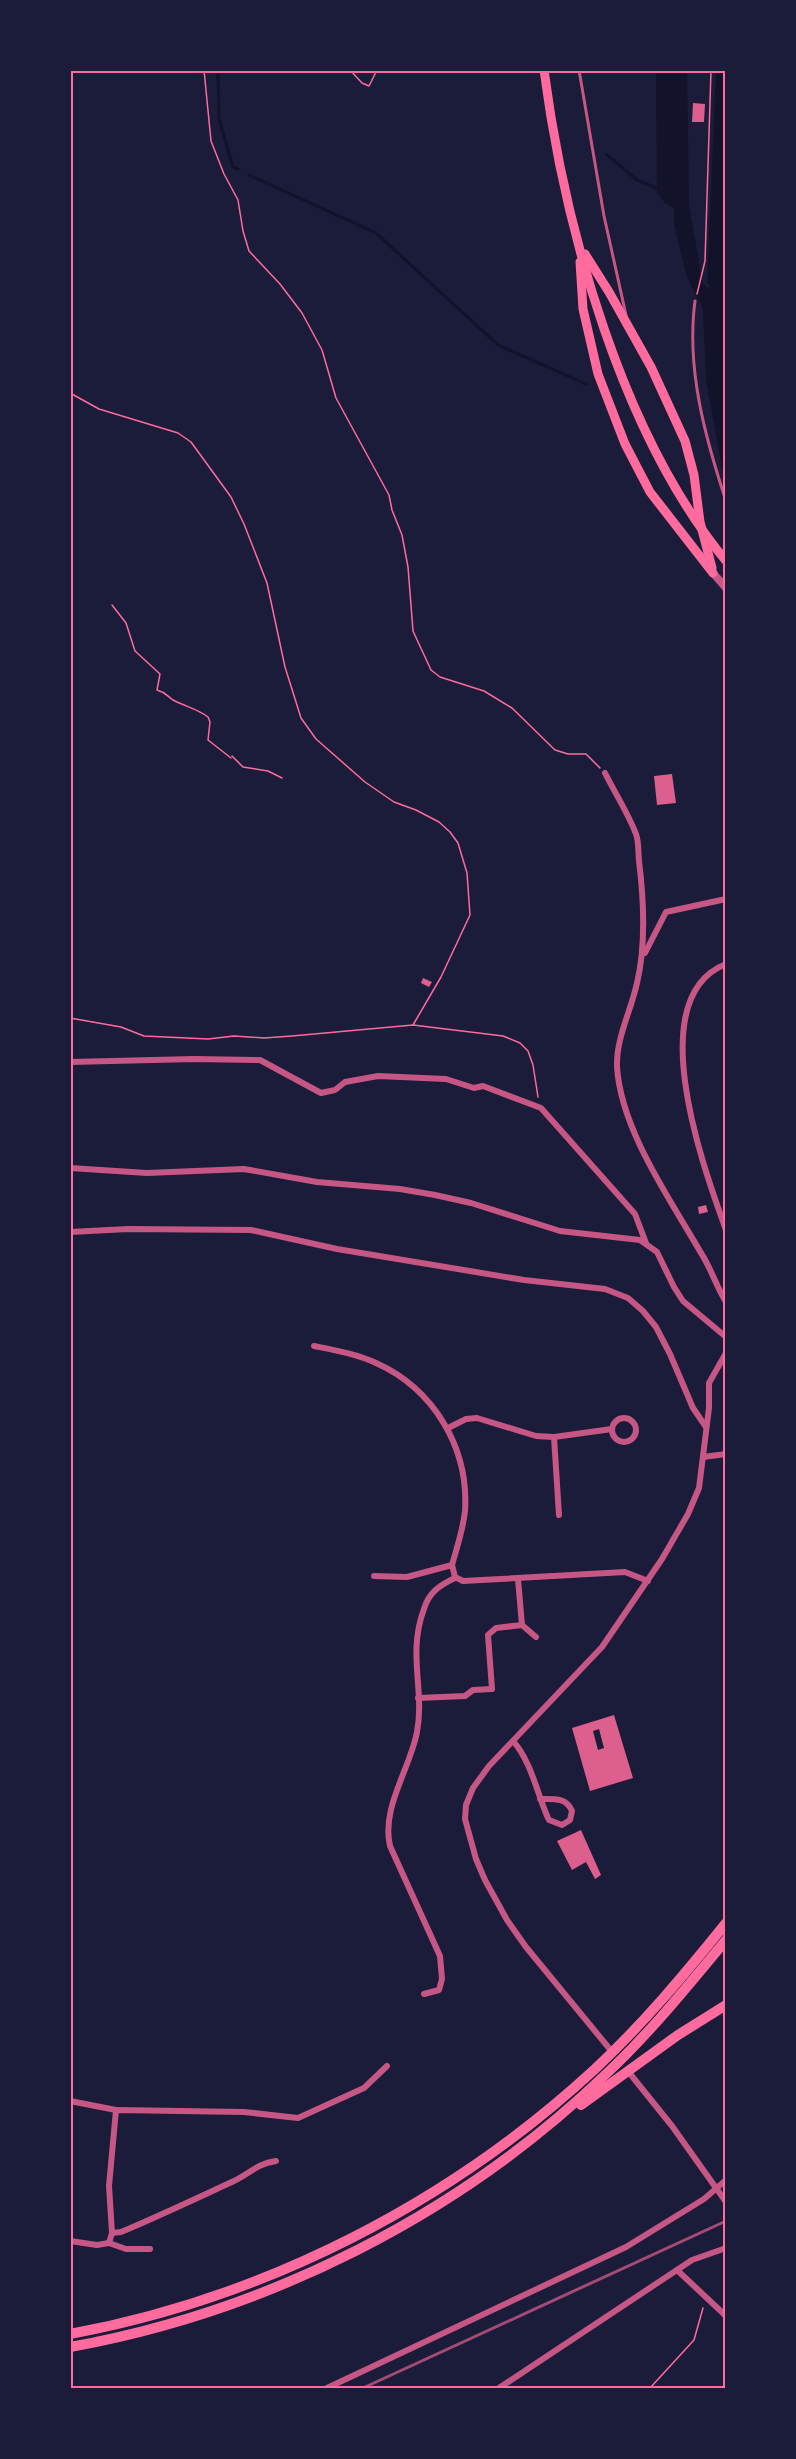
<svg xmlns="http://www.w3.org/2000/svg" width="796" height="2459" viewBox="0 0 796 2459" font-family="'Asap Condensed',sans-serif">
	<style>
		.water { fill: #12122b }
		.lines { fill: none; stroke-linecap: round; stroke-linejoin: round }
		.stream { stroke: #12122b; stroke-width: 3 }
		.building { fill: #dd5f8e; fill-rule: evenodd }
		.path { stroke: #ff6b9d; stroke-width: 1.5 }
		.service { stroke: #c65784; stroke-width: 3 }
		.minor { stroke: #c65784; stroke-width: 6 }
		.tertiary { stroke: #c65784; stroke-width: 8 }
		.primary { stroke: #ff6b9d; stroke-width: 9 }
		.trunk { stroke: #ff6b9d; stroke-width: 10 }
		.rail { stroke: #a44b75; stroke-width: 3 }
		.neatline { fill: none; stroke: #ff6b9d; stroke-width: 2 }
	</style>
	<rect width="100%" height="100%" fill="#1b1b3a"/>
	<path class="water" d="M656,71H687L689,206L703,283L708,288L710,286L707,283L708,262L716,71H725V484L706,380L703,309L687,277L674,224V208L666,204L657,193Z"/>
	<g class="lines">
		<g class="stream">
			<path d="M218,70L219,119L233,167L238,169"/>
			<path d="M606,154L637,180L659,189"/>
			<path d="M249,175L376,233L498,345L586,384"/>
		</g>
	</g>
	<g class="building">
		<path d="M693,103L705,104L704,122H692Z"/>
		<path d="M672,774L676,803L657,805L654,776Z"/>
		<path d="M423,978L432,982L429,987L421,983Z"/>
		<path d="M706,1205L708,1212L699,1214L698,1207Z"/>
		<path d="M614,1715L633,1778L590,1791L572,1728ZM599,1729L604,1748L598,1750L593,1731Z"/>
		<path d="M581,1830L601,1875L595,1879L586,1862L572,1870L557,1841Z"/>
	</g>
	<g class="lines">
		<g class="path">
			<path d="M204,70L211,141L224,174L238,200L243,231L249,251L280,284L302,313L322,350L336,398L389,495L392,510L402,535L408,567L413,631L431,670L440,677L484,691L512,708L555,750L568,754H586L600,768"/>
			<path d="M350,70L362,83L369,86L377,70"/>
			<path d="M697,294L705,261L711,70"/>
			<path d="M70,393L99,409L178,433L191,442L231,497L244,524L267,583L285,667L301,718L316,739L365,782L394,802L416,810L439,822L450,832L458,843L467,873L470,915L441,977L413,1025"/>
			<path d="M112,605L126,623L135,651L160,674L157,690C165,692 167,696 173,700C184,706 198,709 208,717L210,722L208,740L231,758"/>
			<path d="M232,756L243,767L268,771L282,778"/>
			<path d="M70,1018L121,1027L144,1036L208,1039L234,1036L264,1038L292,1036L413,1025L503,1036L520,1043L528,1051L533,1065L538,1097"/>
			<path d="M650,2388L694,2340L703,2308"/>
		</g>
		<g class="service">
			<path d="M579,70L604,216L626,315"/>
			<path d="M695,301C686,368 705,437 726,501"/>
		</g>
		<g class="minor">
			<path d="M605,773C615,793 628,813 636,834C639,842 638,852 639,861C644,901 646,945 637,983C631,1011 616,1038 617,1067C621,1130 670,1199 701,1253C711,1268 716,1286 726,1302"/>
			<path d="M645,953L666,912L726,899"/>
			<path d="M726,964C640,998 705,1171 726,1230"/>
			<path d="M70,1062L194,1059L260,1060L321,1093L335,1090L345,1082L378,1076L446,1079L474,1088L483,1086L541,1108L635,1214L646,1243"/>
			<path d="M70,1168L147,1173L244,1169L317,1182L400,1189L435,1195L471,1203L560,1231L640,1240L657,1252L674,1287L683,1301L726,1337"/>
			<path d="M70,1232L128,1229L251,1230L337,1249L524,1280L605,1289L628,1298L643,1311L656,1327L670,1354L693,1408L706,1427"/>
			<path d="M314,1346C334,1350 357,1354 376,1363C434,1389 469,1448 465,1511C463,1530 457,1547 452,1565"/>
			<circle cx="624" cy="1430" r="12"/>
			<path d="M448,1428L466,1419L477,1418L536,1436L554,1437L612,1429"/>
			<path d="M554,1437L559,1515"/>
			<path d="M703,1457L726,1454"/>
			<path d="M374,1576L407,1577L452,1565L455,1577L463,1581L625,1572L648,1581"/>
			<path d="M522,1625L536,1637"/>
			<path d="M418,1698L465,1696L473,1690L492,1689L488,1635L496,1628L522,1625L518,1579"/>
			<path d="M513,1741C531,1761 537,1793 548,1818L549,1820L562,1825L570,1820L572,1811C566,1797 553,1799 540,1799"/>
			<path d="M424,1994L439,1990L442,1979L440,1956L390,1846C381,1808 410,1769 417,1732C425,1690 407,1654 424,1609C429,1592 440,1585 455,1578"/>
			<path d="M613,2053L526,1947L507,1920L485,1880L476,1859L465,1819L466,1805L473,1788L489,1766L602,1647L662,1559L688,1514L699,1488L709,1408V1383L726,1353"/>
			<path d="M627,2070L672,2126L726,2202"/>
			<path d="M70,2101L116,2110"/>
			<path d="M112,2233L121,2232C159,2216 197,2198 234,2181C251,2173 256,2164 276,2161"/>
			<path d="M70,2241L97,2245L109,2243L126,2249H150"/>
			<path d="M109,2243L112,2233L109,2186L116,2110L244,2112L298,2118L364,2088L387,2066"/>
			<path d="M677,2270L726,2316"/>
			<path d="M327,2388L626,2247L704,2199L726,2180"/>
			<path d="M499,2388L692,2260L726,2248"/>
		</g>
		<path class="tertiary" d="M713,573L726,588"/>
		<g class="primary">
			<path d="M544,70C565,230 622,435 726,561"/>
			<path d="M585,254L609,292L651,367L685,441L694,475L700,522L712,568"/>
			<path d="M580,262L583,309L598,374L625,444L650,492L713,573"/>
		</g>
		<g class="trunk">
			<path d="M581,2105L678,2035L726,2005"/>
			<path d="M70,2334C265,2298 450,2203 595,2069C643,2024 685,1974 726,1923"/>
			<path d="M70,2347C269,2311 459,2215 605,2075C649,2034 687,1987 726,1940"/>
		</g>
		<path class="rail" d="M363,2388L726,2221"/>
	</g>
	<rect width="796" height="2459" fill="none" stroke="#1b1b3a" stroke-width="144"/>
	<rect x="72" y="72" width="652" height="2315" class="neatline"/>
</svg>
